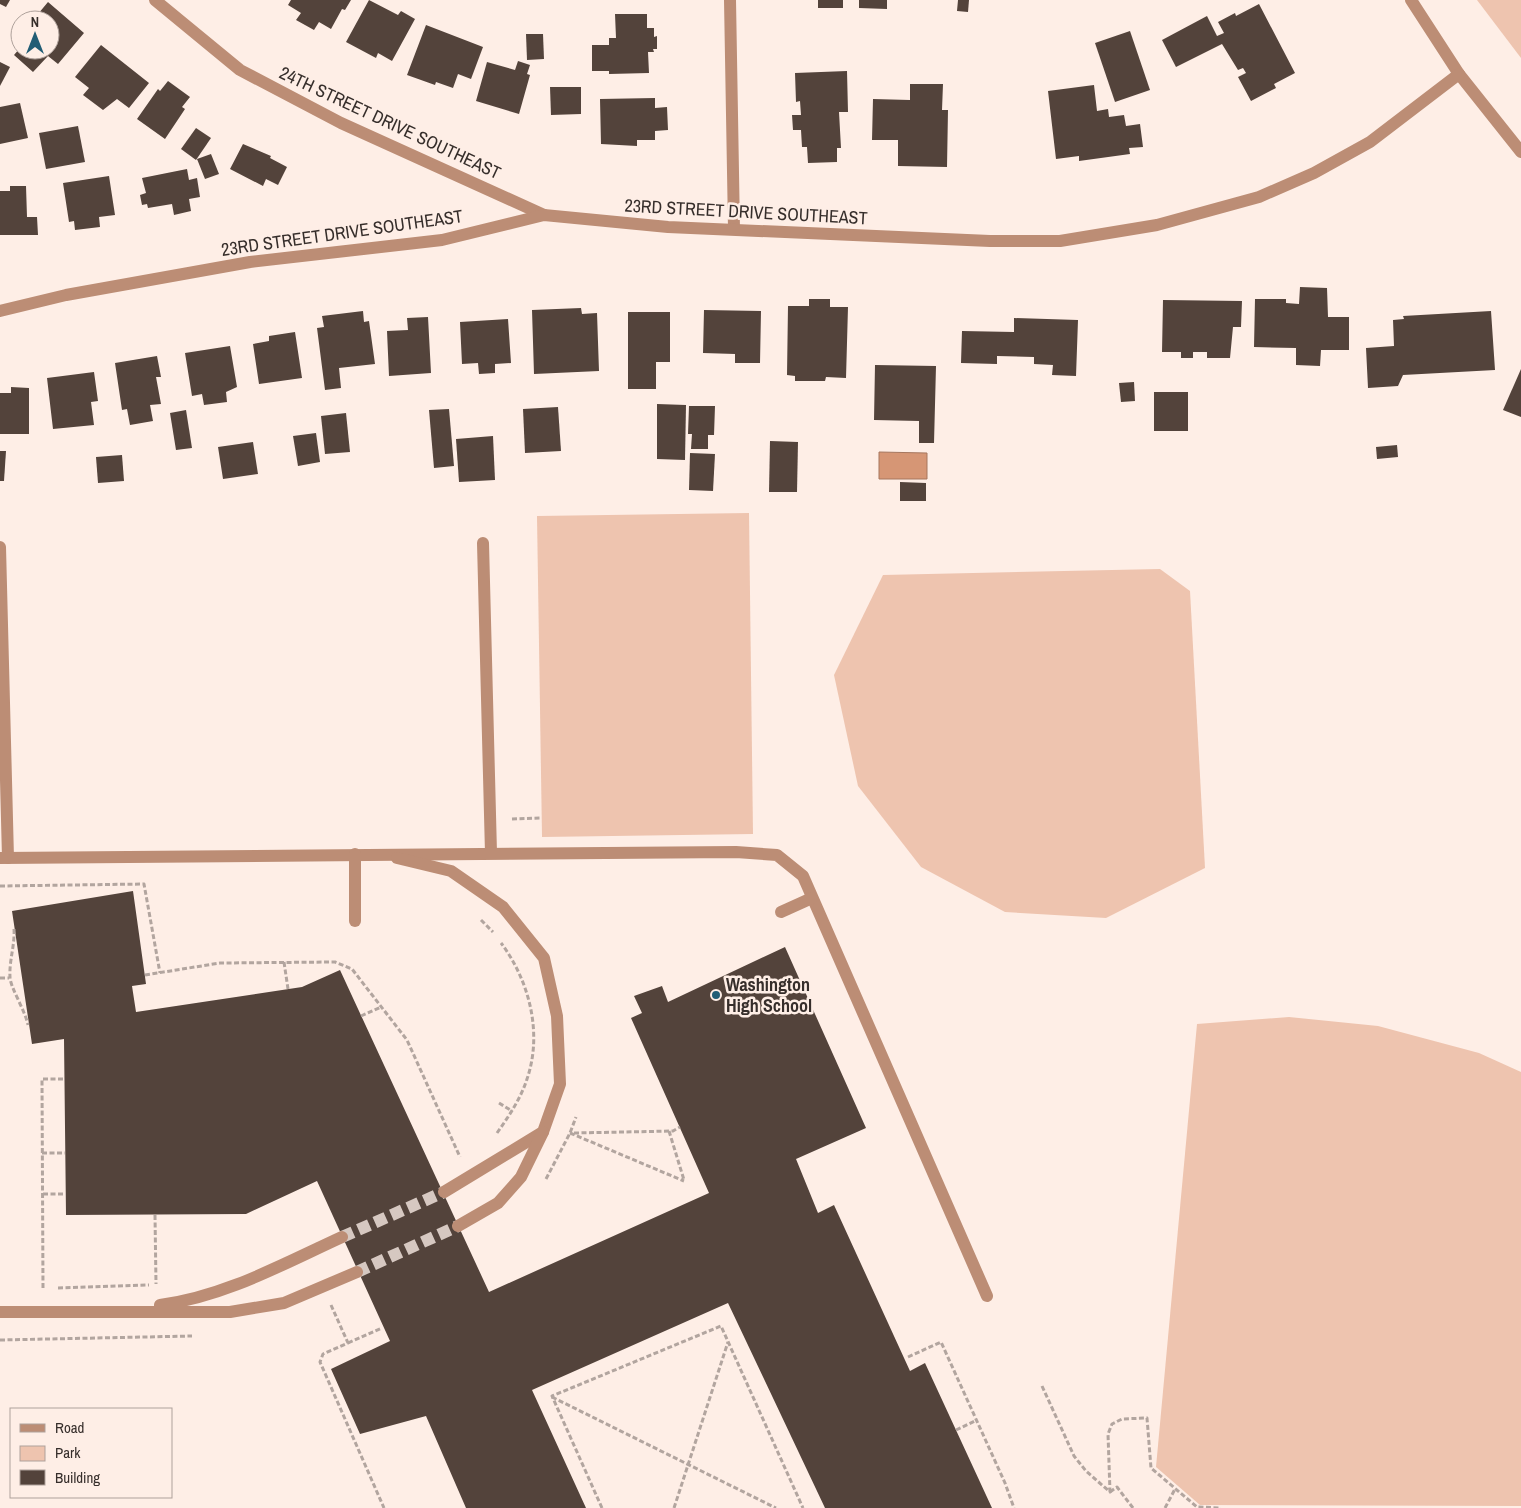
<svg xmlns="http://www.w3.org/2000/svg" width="1521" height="1508" viewBox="0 0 1521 1508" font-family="'Archivo Narrow',sans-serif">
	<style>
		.green { fill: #eec4af }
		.water { fill: #d69675; stroke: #a6775f }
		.building { fill: #53433b }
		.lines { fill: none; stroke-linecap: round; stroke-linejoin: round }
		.minor-tunnel { stroke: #d6c8c1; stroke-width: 12; stroke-dasharray: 12 6; stroke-linecap: butt }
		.path { stroke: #b2a59f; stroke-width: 3; stroke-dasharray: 5 2.5; stroke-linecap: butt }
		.minor { stroke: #bc8d75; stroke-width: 12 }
		.poi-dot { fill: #215d75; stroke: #feeee6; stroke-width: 2 }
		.labels { text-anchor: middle; stroke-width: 5; stroke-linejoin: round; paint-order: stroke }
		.street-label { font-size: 18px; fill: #362e2b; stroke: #feeee6 }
		.poi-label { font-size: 18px; font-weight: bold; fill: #362e2b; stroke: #feeee6; text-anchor: start }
	</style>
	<rect width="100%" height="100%" fill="#feeee6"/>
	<g class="green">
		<path d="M1477,0H1521V58Z"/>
		<path d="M749,513L753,834L542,837L537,516Z"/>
		<path d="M1160,569L1190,591L1205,868L1106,918L1005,912L921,867L858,786L834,675L883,575Z"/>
		<path d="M1289,1017L1378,1026L1479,1053L1521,1072V1506L1200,1505L1156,1467L1197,1024Z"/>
	</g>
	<path class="water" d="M879,452L927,453V479H879Z"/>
	<g class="building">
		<path d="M0,0H10L6,7L0,4Z"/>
		<path d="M291,0H351L345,10L342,9L331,29L319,22L314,30L296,20L301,13L288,5Z"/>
		<path d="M369,0L398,15L401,11L415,19L392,61L378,53L376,58L346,42Z"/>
		<rect x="818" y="0" width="25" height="8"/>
		<path d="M859,0H887V9L859,8Z"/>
		<path d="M958,0H969L968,12L957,11Z"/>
		<path d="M48,2L84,33L58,64L48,56L33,72L14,55L20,48L50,50V20H33Z"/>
		<path d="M1259,4L1295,73L1274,84L1276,88L1251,101L1238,77L1246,73L1243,68L1238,70L1222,44L1176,67L1162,40L1207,16L1217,36L1224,33L1218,22L1235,13L1236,16Z"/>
		<path d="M615,14H647V28H654V37L657,36V49H653L654,52H648L649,73L609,74V71H592V45H609V38H616Z"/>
		<path d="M426,25L483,47L471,79L458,74L453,88L436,82L435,85L407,75Z"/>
		<path d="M1130,31L1150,90L1115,102L1095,43Z"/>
		<path d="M526,34H543L544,59L527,60Z"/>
		<path d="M101,45L149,83L129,108L117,99L103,110L83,95L89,88L75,77Z"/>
		<path d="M518,61L530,65L527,74L530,75L519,114L476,101L487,62L515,70Z"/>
		<path d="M0,62L10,67L0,86Z"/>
		<path d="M847,71L848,112H839L841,148H837V162L808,163L807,147H802L801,130H793L792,115H801L800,101L796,102L795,73Z"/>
		<path d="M168,81L190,97L182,107L185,109L165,139L137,119L158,89L160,91Z"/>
		<path d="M910,84H943L942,110H948L947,167L898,166V140H872L873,99L910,100Z"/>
		<path d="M1094,85L1097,111L1108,109L1109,117L1124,115L1126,126L1140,124L1143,147L1129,148L1130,154L1079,161V156L1056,159L1048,91Z"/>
		<path d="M550,87H581V114L551,115Z"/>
		<path d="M655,98V108L667,107L668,130L655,131V140H637V146L601,144L600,99Z"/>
		<path d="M20,103L28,138L0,144V107Z"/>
		<path d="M78,126L85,162L46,169L39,133Z"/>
		<path d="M196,128L211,138L196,160L181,149Z"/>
		<path d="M243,144L271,156L270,158L287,167L278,185L266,179L263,186L230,169Z"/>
		<path d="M211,154L219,174L205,179L197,159Z"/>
		<path d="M187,169L189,180L197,178L200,197L189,199L191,211L174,215L172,204L148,208L147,204L142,205L140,195L146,193L142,178Z"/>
		<path d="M109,176L115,215L99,217L100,227L75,230L74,221L69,222L63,183Z"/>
		<path d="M10,186H26L27,217H37L38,235H0V191H10Z"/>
		<path d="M1300,287L1327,288L1328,317H1349V350H1321L1320,366L1296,365V348L1254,347L1255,299H1286V303L1299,304Z"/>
		<path d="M809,299H830V307H848L846,378L826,377L825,381H795V376L787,375L788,306H809Z"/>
		<path d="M1163,300L1242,301L1241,327H1233L1230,358H1207V352H1193V358H1181V352H1162Z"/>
		<path d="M581,308L582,314L597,313L599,371L534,374L532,310Z"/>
		<path d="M704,310L761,311L760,363H735V354L703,353Z"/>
		<path d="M363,311L364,322L369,321L375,364L339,368L341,388L325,390L317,328L324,327L322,316Z"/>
		<path d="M1491,311L1495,370L1403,375L1398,386L1368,388L1366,348L1394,346L1393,320L1404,319L1403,316Z"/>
		<path d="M628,312H670V362H656V389H628Z"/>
		<path d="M428,317L431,373L389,376L387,331L408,330L407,318Z"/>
		<path d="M1014,318L1078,320L1076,376L1052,375L1053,365L1034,364V357L997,356V364L961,363L962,331L1014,332Z"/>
		<path d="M508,319L511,363L495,364V373L479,374L478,363L462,364L460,322Z"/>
		<path d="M295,332L302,378L259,384L253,344L269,341V336Z"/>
		<path d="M230,346L237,387L226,392L227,402L204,405L202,394L192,396L185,353Z"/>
		<path d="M157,356L161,377H156L161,404L150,405L153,421L130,425L127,409L122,410L115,363Z"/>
		<path d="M875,365L936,366L934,443H919V421L874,420Z"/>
		<path d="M1521,369V417L1503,410Z"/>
		<path d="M94,372L98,401L91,402L94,425L53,429L47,378Z"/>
		<path d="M1134,382L1135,401L1121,402L1119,383Z"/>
		<path d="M11,387L29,388V434H0V393H11Z"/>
		<rect x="1154" y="392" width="34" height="39"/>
		<path d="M657,404L686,405L685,460L657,459Z"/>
		<path d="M689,406H715L714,435H708V449H691L692,434H688Z"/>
		<path d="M558,407L561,451L525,453L523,409Z"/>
		<path d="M449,409L454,466L434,468L429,410Z"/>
		<path d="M186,410L192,448L176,450L170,413Z"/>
		<path d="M346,413L350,452L325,454L321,416Z"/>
		<path d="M316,433L320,462L298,466L293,436Z"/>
		<path d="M493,436L495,480L459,482L456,439Z"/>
		<path d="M770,441L798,442L797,492H769Z"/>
		<path d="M253,442L258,474L223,479L218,447Z"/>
		<path d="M1397,445L1398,457L1377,459L1376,447Z"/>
		<path d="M0,451H6L4,481H0Z"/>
		<path d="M690,453L715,454L713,491L689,490Z"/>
		<path d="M122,455L124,481L98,483L96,457Z"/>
		<path d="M900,482L926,483V501H900Z"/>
		<path d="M133,891L146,984L132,986L136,1012L302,987L340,970L489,1292L709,1193L631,1018L642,1013L634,996L662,986L668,1002L785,947L866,1128L796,1159L818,1213L834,1205L910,1371L925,1363L992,1508H825L728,1303L532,1390L586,1508H466L426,1416L360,1434L331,1369L390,1341L317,1181L246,1214L66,1215L64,1039L32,1044L12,911Z"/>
	</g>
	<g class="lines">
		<g class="minor-tunnel">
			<path d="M342,1237L444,1192"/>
			<path d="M357,1272L458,1226"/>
		</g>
		<g class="path">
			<path d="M512,819L541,818"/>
			<path d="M0,886L144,884L160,973"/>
			<path d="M481,920L493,932"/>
			<path d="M14,929C15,945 9,961 10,977C10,987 25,1010 28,1025"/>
			<path d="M284,962L288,989"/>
			<path d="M145,975L220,963L335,962L352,969L407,1040L460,1157"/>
			<path d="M0,978H9"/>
			<path d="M361,1016L381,1007"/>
			<path d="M499,1103L512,1111"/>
			<path d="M669,1131L684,1180"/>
			<path d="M497,1133C509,1116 521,1098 527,1079C543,1033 529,980 501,943"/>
			<path d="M570,1133L684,1181"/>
			<path d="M574,1133L673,1131L680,1127"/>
			<path d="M42,1153H65"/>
			<path d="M546,1179L570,1133L576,1117"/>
			<path d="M43,1194H65"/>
			<path d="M155,1215L156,1284"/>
			<path d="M43,1288L42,1079H65"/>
			<path d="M58,1288L149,1285"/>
			<path d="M331,1305L348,1343L323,1354L320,1362L384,1508"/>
			<path d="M0,1340L192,1336"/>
			<path d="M348,1343L382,1328"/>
			<path d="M908,1357L941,1342L1005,1483L1014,1508"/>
			<path d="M1042,1386L1074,1456L1086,1471L1110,1492L1108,1434L1112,1424L1122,1419L1147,1418L1151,1468L1197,1507L1221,1508"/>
			<path d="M552,1397L776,1508"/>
			<path d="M956,1430L977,1420"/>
			<path d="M1110,1492L1117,1487L1133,1508"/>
			<path d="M602,1508L552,1396L721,1326L803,1508"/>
			<path d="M674,1508L728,1342"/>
			<path d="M1165,1508L1175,1489"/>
		</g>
		<g class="minor">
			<path d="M155,0L240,70L341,123L544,215"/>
			<path d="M730,0L734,229"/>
			<path d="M1411,0L1459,74L1521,152"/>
			<path d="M0,311L66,295L250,262L442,240L544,215L668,227L990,241H1060L1157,225L1259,197L1314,173L1370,142L1459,74"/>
			<path d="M483,543L491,853"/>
			<path d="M0,547L8,858"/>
			<path d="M0,858L736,852L777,855L803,876L987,1296"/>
			<path d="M397,858L451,871L503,907L544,958L557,1016L560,1084L543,1132L444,1192"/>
			<path d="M781,912L812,898"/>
			<path d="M355,921V854"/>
			<path d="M458,1226L498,1203L521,1177L543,1132"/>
			<path d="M160,1305C224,1297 285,1263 342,1237"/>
			<path d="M0,1312H230L284,1303L357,1272"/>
		</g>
	</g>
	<circle class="poi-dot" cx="716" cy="995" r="5"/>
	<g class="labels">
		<g class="street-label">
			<text transform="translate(390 123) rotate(25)" y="6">24TH STREET DRIVE SOUTHEAST</text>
			<text transform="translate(746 212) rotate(3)" y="6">23RD STREET DRIVE SOUTHEAST</text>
			<text transform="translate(342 233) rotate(-8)" y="6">23RD STREET DRIVE SOUTHEAST</text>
		</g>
		<g class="poi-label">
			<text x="726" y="991">Washington<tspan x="726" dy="21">High School</tspan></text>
		</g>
	</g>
	<rect x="10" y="1408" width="162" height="90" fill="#feeee6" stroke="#aea19b"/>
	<rect x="20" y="1424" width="25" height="8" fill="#bc8d75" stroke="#aea19b"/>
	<text x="55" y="1433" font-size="15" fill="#362e2b">Road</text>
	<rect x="20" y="1446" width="25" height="15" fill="#eec4af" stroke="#aea19b"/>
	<text x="55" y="1458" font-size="15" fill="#362e2b">Park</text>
	<rect x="20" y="1470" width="25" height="15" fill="#53433b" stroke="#aea19b"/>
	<text x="55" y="1483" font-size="15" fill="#362e2b">Building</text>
	<g transform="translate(35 35)"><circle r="24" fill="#feeee6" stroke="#aea19b"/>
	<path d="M0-4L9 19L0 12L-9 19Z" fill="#215d75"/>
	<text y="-8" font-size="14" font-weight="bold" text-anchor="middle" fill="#362e2b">N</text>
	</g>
</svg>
